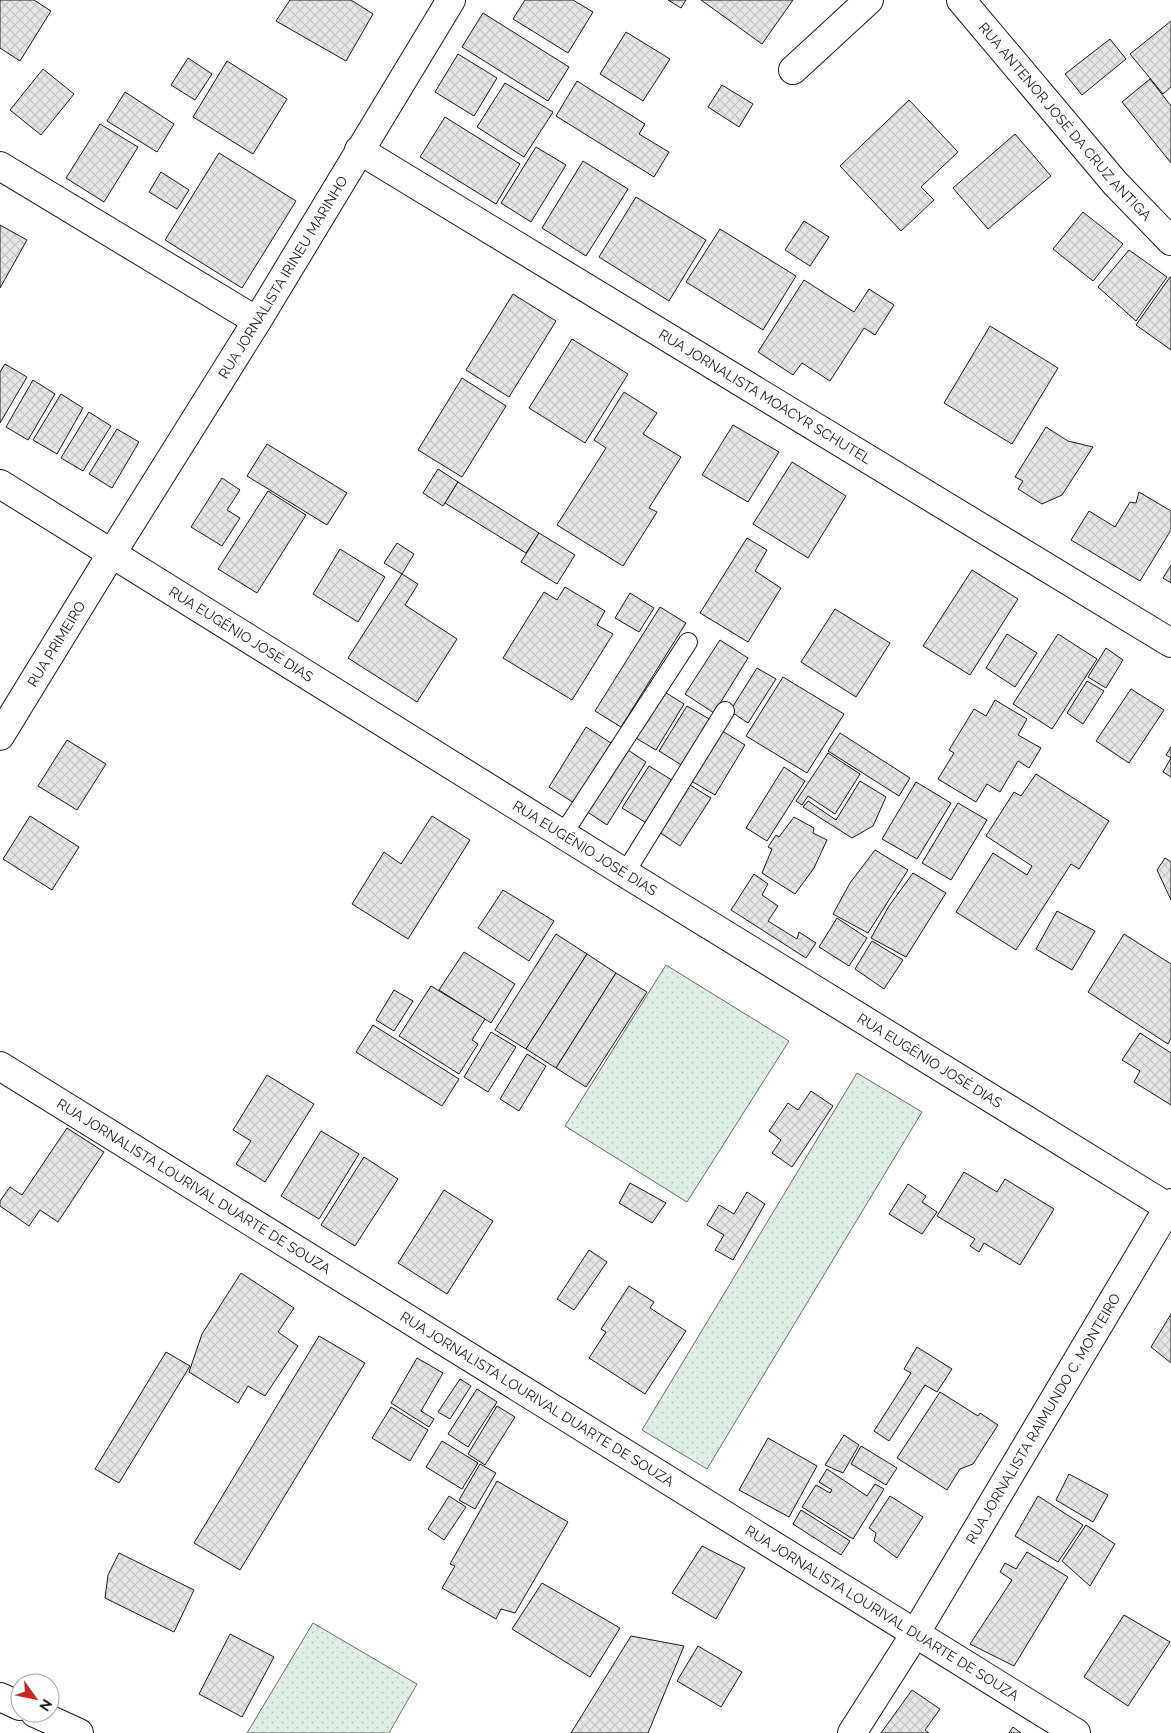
<svg xmlns="http://www.w3.org/2000/svg" width="1171" height="1733" viewBox="0 0 1171 1733" font-family="Raleway,sans-serif">
	<style>
		.grass { fill: url(#grass-dots); stroke: #6a6a6a }
		.building { fill: url(#building-cross-hatch); stroke: #1a1a1a }
		.lines { fill: none; stroke-linecap: round; stroke-linejoin: round }
		.service-casing { stroke: #1a1a1a; stroke-width: 20 }
		.minor-casing { stroke: #1a1a1a; stroke-width: 30 }
		.service { stroke: #fff; stroke-width: 18 }
		.minor { stroke: #fff; stroke-width: 28 }
		.labels { text-anchor: middle; stroke-width: 4; stroke-linejoin: round; paint-order: stroke }
		.street-label { font-size: 14px; fill: #1a1a1a; stroke: #fff }
	</style>
	<defs>
		<pattern id="grass-dots" width="8" height="8" patternUnits="userSpaceOnUse" patternTransform="scale(1.25)"><rect width="8" height="8" fill="#e0efe3"/><path d="M2 2h.1M6 6h.1" fill="none" stroke="#c0ccc2" stroke-width="1.8" stroke-linecap="round"/></pattern>
		<pattern id="building-cross-hatch" width="8" height="8" patternUnits="userSpaceOnUse" patternTransform="scale(1.25)"><rect width="8" height="8" fill="#e6e6e6"/><path d="M0 0l8 8M0 8l8-8" fill="none" stroke="#c5c5c5"/></pattern>
	</defs>
	<rect width="100%" height="100%" fill="#fff"/>
	<g class="grass">
		<path d="M666,965L789,1041L687,1202L565,1126Z"/>
		<path d="M857,1073L922,1112L707,1469L642,1430Z"/>
		<path d="M313,1623L417,1684L389,1733H247Z"/>
	</g>
	<g class="building">
		<path d="M0,0H34L51,11L20,61L0,48Z"/>
		<path d="M290,0H351L373,14L346,61L276,21Z"/>
		<path d="M525,0H573L593,12L568,53L513,19Z"/>
		<path d="M668,0H686L681,8Z"/>
		<path d="M701,0H793L762,44Z"/>
		<path d="M483,13L569,67L548,101L462,47Z"/>
		<path d="M1171,21V87L1163,94L1130,54Z"/>
		<path d="M626,32L670,59L643,101L600,74Z"/>
		<path d="M1110,39L1126,59L1082,95L1065,74Z"/>
		<path d="M458,54L497,78L474,116L435,92Z"/>
		<path d="M188,58L212,74L195,100L171,85Z"/>
		<path d="M227,61L287,99L253,154L193,117Z"/>
		<path d="M43,69L74,94L41,135L10,110Z"/>
		<path d="M1150,79L1171,106V163L1122,102Z"/>
		<path d="M577,81L645,124L639,134L669,152L654,177L556,116Z"/>
		<path d="M505,83L553,112L524,157L477,127Z"/>
		<path d="M722,85L753,104L739,127L708,107Z"/>
		<path d="M125,92L174,124L157,152L107,121Z"/>
		<path d="M909,100L958,152L921,187L934,200L901,231L840,166Z"/>
		<path d="M445,117L520,164L496,204L420,157Z"/>
		<path d="M100,124L138,147L104,202L66,178Z"/>
		<path d="M1015,134L1051,176L988,229L953,188Z"/>
		<path d="M536,147L566,165L531,222L501,203Z"/>
		<path d="M219,153L296,201L242,288L165,240Z"/>
		<path d="M583,161L628,189L586,256L542,228Z"/>
		<path d="M161,172L189,190L177,209L149,192Z"/>
		<path d="M636,197L706,240L669,301L599,257Z"/>
		<path d="M1083,212L1123,244L1093,281L1053,249Z"/>
		<path d="M804,221L829,237L810,266L785,250Z"/>
		<path d="M0,225L27,240L0,288Z"/>
		<path d="M720,229L796,276L763,330L686,282Z"/>
		<path d="M1129,250L1167,277L1136,321L1098,287Z"/>
		<path d="M1170,277H1171V350L1136,325Z"/>
		<path d="M804,280L854,312L869,289L894,305L875,335L864,328L830,381L802,363L793,375L758,352Z"/>
		<path d="M513,294L556,321L509,397L466,370Z"/>
		<path d="M990,326L1058,368L1012,444L944,403Z"/>
		<path d="M572,339L628,374L585,443L529,408Z"/>
		<path d="M5,364L27,377L0,423V372Z"/>
		<path d="M462,378L506,406L462,477L418,450Z"/>
		<path d="M33,380L55,394L28,440L6,427Z"/>
		<path d="M624,392L657,413L643,434L681,457L649,508L657,512L623,566L557,525L606,448L594,440Z"/>
		<path d="M61,394L83,408L57,454L33,440Z"/>
		<path d="M89,412L111,426L83,471L61,458Z"/>
		<path d="M733,425L779,452L748,502L702,475Z"/>
		<path d="M1046,427L1068,441L1093,447L1062,495L1042,504L1018,489L1023,481L1015,477Z"/>
		<path d="M117,429L139,442L112,488L89,474Z"/>
		<path d="M267,444L347,493L327,525L247,476Z"/>
		<path d="M792,462L846,496L808,558L753,524Z"/>
		<path d="M438,469L458,482L443,506L423,493Z"/>
		<path d="M222,478L240,490L227,510L240,518L222,546L191,527Z"/>
		<path d="M458,482L539,533L526,553L445,503Z"/>
		<path d="M268,491L306,515L257,593L218,569Z"/>
		<path d="M1139,492L1171,511V530L1140,581L1071,540L1089,511L1115,527L1130,502L1136,503Z"/>
		<path d="M539,533L575,555L557,584L521,562Z"/>
		<path d="M747,538L767,550L755,571L781,588L748,642L700,613Z"/>
		<path d="M397,543L414,554L402,574L384,563Z"/>
		<path d="M340,549L385,577L358,622L313,594Z"/>
		<path d="M1171,565V583L1163,578Z"/>
		<path d="M972,570L1018,599L970,675L923,646Z"/>
		<path d="M402,574L418,584L405,605L457,639L417,702L348,658Z"/>
		<path d="M565,587L605,611L597,625L613,634L572,700L503,658L544,592L557,600Z"/>
		<path d="M630,593L654,608L639,632L615,618Z"/>
		<path d="M660,607L686,623L621,727L595,711Z"/>
		<path d="M835,609L890,643L856,697L801,662Z"/>
		<path d="M1007,634L1037,653L1015,687L986,668Z"/>
		<path d="M1058,634L1097,659L1052,729L1013,704Z"/>
		<path d="M720,640L748,658L714,713L685,694Z"/>
		<path d="M1106,648L1123,660L1106,688L1088,677Z"/>
		<path d="M757,668L776,679L748,723L730,711Z"/>
		<path d="M783,677L844,714L807,773L746,736Z"/>
		<path d="M1087,681L1104,691L1083,724L1067,713Z"/>
		<path d="M1131,689L1164,710L1129,763L1096,741Z"/>
		<path d="M663,691L684,704L656,750L634,737Z"/>
		<path d="M995,700L1027,719L1018,735L1041,748L1029,768L1018,761L1000,792L987,784L976,802L938,779L954,753L949,750L974,709L986,716Z"/>
		<path d="M687,706L711,720L683,766L659,751Z"/>
		<path d="M586,727L611,743L574,803L549,787Z"/>
		<path d="M719,729L745,745L715,795L688,779Z"/>
		<path d="M840,733L910,778L899,796L828,751Z"/>
		<path d="M67,740L106,764L77,810L38,786Z"/>
		<path d="M1171,747V777L1163,772L1171,758L1166,755Z"/>
		<path d="M625,748L646,762L607,825L586,811Z"/>
		<path d="M828,753L860,774L835,814L808,796L802,805L796,801Z"/>
		<path d="M649,766L675,782L648,824L622,808Z"/>
		<path d="M784,767L805,781L767,841L746,828Z"/>
		<path d="M1036,774L1109,821L1079,869L1071,864L1016,950L956,912L993,853L1027,875L1032,866L986,836L1014,792L1021,796Z"/>
		<path d="M860,781L886,797L873,826L852,838L803,807L808,801L836,820Z"/>
		<path d="M685,782L711,798L680,846L656,830Z"/>
		<path d="M916,782L951,803L917,859L882,839Z"/>
		<path d="M958,803L987,820L951,880L922,863Z"/>
		<path d="M30,816L79,847L52,890L3,859Z"/>
		<path d="M432,816L470,840L408,939L352,904L384,852L401,864Z"/>
		<path d="M794,817L814,828L813,833L827,840L814,868L795,894L762,873L772,849L768,847L776,835L779,837Z"/>
		<path d="M875,850L908,870L868,933L833,914L850,883Z"/>
		<path d="M1165,858L1171,862V900L1157,870Z"/>
		<path d="M913,873L946,893L906,957L871,938L889,906Z"/>
		<path d="M754,874L768,884L762,895L778,906L768,921L797,939L799,932L816,943L806,958L731,910Z"/>
		<path d="M503,890L554,921L529,961L478,928Z"/>
		<path d="M1057,911L1095,931L1072,970L1036,949Z"/>
		<path d="M837,918L867,938L849,966L819,947Z"/>
		<path d="M556,934L587,954L526,1049L495,1030Z"/>
		<path d="M1124,934L1171,964V1038L1168,1044L1088,992Z"/>
		<path d="M872,941L903,960L884,989L855,969Z"/>
		<path d="M464,952L515,984L491,1023L439,990Z"/>
		<path d="M587,954L616,973L556,1068L526,1049Z"/>
		<path d="M616,973L647,992L586,1087L556,1068Z"/>
		<path d="M431,986L485,1019L472,1040L478,1044L459,1074L399,1036Z"/>
		<path d="M394,990L413,1001L394,1031L376,1020Z"/>
		<path d="M373,1025L459,1079L442,1106L356,1052Z"/>
		<path d="M491,1032L516,1047L488,1092L464,1077Z"/>
		<path d="M1140,1033L1171,1053V1105L1134,1082L1140,1071L1122,1060Z"/>
		<path d="M527,1054L546,1066L519,1111L500,1099Z"/>
		<path d="M267,1075L314,1104L265,1182L236,1164L251,1141L233,1130Z"/>
		<path d="M811,1091L833,1106L792,1167L772,1153L781,1140L769,1131L788,1103L798,1110Z"/>
		<path d="M67,1128L104,1152L58,1222L40,1210L29,1226L0,1206V1201L10,1187L22,1195Z"/>
		<path d="M321,1131L359,1154L319,1219L281,1196Z"/>
		<path d="M364,1157L398,1179L355,1246L321,1225Z"/>
		<path d="M964,1172L997,1192L1005,1179L1054,1209L1020,1265L984,1243L979,1252L970,1246L975,1239L937,1216Z"/>
		<path d="M630,1183L666,1203L652,1223L619,1203Z"/>
		<path d="M908,1184L926,1196L922,1202L937,1212L922,1234L889,1214Z"/>
		<path d="M444,1190L493,1221L447,1294L398,1263Z"/>
		<path d="M747,1192L765,1204L733,1260L715,1250L724,1235L707,1225L719,1205L734,1214Z"/>
		<path d="M589,1250L607,1262L574,1310L557,1299Z"/>
		<path d="M241,1273L294,1308L278,1332L298,1346L265,1396L248,1386L238,1403L189,1372L202,1334Z"/>
		<path d="M629,1286L654,1302L650,1308L686,1331L645,1394L589,1358L606,1332L601,1329Z"/>
		<path d="M1171,1314V1363L1151,1347Z"/>
		<path d="M319,1336L365,1363L240,1570L194,1543Z"/>
		<path d="M917,1347L952,1369L937,1392L925,1385L889,1441L874,1431L911,1373L904,1369Z"/>
		<path d="M166,1352L190,1366L119,1483L95,1469Z"/>
		<path d="M417,1358L443,1373L421,1411L434,1419L429,1427L391,1403Z"/>
		<path d="M460,1379L471,1386L450,1419L438,1412Z"/>
		<path d="M477,1389L497,1402L468,1447L448,1434Z"/>
		<path d="M940,1392L978,1416L980,1413L998,1425L973,1464L960,1469L947,1490L897,1458Z"/>
		<path d="M497,1406L515,1417L485,1465L468,1454Z"/>
		<path d="M391,1407L428,1430L410,1461L372,1438Z"/>
		<path d="M844,1435L859,1445L843,1473L825,1465Z"/>
		<path d="M768,1438L817,1466L789,1517L739,1490Z"/>
		<path d="M442,1441L478,1463L462,1489L426,1467Z"/>
		<path d="M861,1446L897,1468L886,1485L851,1464Z"/>
		<path d="M480,1464L496,1473L475,1509L459,1500Z"/>
		<path d="M827,1469L867,1496L875,1484L884,1489L853,1539L802,1507L816,1485L830,1493L832,1490L819,1482Z"/>
		<path d="M1069,1474L1108,1495L1093,1522L1056,1500Z"/>
		<path d="M497,1481L568,1522L515,1613L501,1609L496,1619L442,1588L455,1566L450,1564Z"/>
		<path d="M449,1496L466,1507L444,1540L428,1529Z"/>
		<path d="M890,1496L923,1517L897,1558L874,1541L876,1533L869,1528Z"/>
		<path d="M1038,1496L1083,1525L1058,1562L1015,1536Z"/>
		<path d="M801,1510L850,1541L841,1555L793,1524Z"/>
		<path d="M1086,1525L1115,1544L1090,1586L1062,1561Z"/>
		<path d="M702,1546L745,1568L716,1619L672,1593Z"/>
		<path d="M1027,1552L1068,1577L1014,1666L970,1644L1012,1580L1000,1572L1005,1563L1016,1569Z"/>
		<path d="M119,1553L194,1590L174,1632L105,1598L108,1575Z"/>
		<path d="M542,1583L620,1628L590,1677L512,1629Z"/>
		<path d="M1124,1615L1170,1642L1128,1706L1084,1677Z"/>
		<path d="M230,1634L274,1657L242,1717L199,1694Z"/>
		<path d="M631,1636L684,1646L648,1733H571Z"/>
		<path d="M698,1646L742,1672L721,1707L677,1681Z"/>
		<path d="M912,1690L940,1709L925,1730L929,1733H881Z"/>
		<path d="M1013,1727L1021,1733H1009Z"/>
	</g>
	<g class="lines">
		<defs>
			<g id="service">
				<path d="M563,834L688,642"/>
				<path d="M625,873L725,711"/>
			</g>
			<g id="minor">
				<path id="s1" d="M961,0L1115,183L1171,241"/>
				<path d="M793,70L869,0"/>
				<path id="s2" d="M359,150L1171,643"/>
				<path d="M0,166L257,321"/>
				<path id="s3" d="M0,484L625,873L1171,1209"/>
				<path id="s4" d="M0,736L112,553L257,321L451,0"/>
				<path id="s5" d="M0,1066L1076,1733"/>
				<path d="M0,1697L20,1706"/>
				<path d="M35,1713L79,1733"/>
				<path id="s6" d="M852,1733L915,1634L1171,1203"/>
			</g>
		</defs>
		<use href="#service" class="service-casing"/>
		<use href="#minor" class="minor-casing"/>
		<use href="#service" class="service"/>
		<use href="#minor" class="minor"/>
	</g>
	<g class="labels">
		<g class="street-label">
			<text dy="5" stroke="none"><textPath href="#s1" startOffset="160">RUA ANTENOR JOSÉ DA CRUZ ANTIGA</textPath></text>
			<text dy="5" stroke="none"><textPath href="#s4" startOffset="539">RUA JORNALISTA IRINEU MARINHO</textPath></text>
			<text dy="5" stroke="none"><textPath href="#s2" startOffset="475">RUA JORNALISTA MOACYR SCHUTEL</textPath></text>
			<text dy="5" stroke="none"><textPath href="#s3" startOffset="284">RUA EUGÊNIO JOSÉ DIAS</textPath></text>
			<text dy="5" stroke="none"><textPath href="#s4" startOffset="108">RUA PRIMEIRO</textPath></text>
			<text dy="5" stroke="none"><textPath href="#s3" startOffset="689">RUA EUGÊNIO JOSÉ DIAS</textPath></text>
			<text dy="5" stroke="none"><textPath href="#s3" startOffset="1094">RUA EUGÊNIO JOSÉ DIAS</textPath></text>
			<text dy="5" stroke="none"><textPath href="#s5" startOffset="228">RUA JORNALISTA LOURIVAL DUARTE DE SOUZA</textPath></text>
			<text dy="5" stroke="none"><textPath href="#s5" startOffset="632">RUA JORNALISTA LOURIVAL DUARTE DE SOUZA</textPath></text>
			<text dy="5" stroke="none"><textPath href="#s6" startOffset="368">RUA JORNALISTA RAIMUNDO C. MONTEIRO</textPath></text>
			<text dy="5" stroke="none"><textPath href="#s5" startOffset="1038">RUA JORNALISTA LOURIVAL DUARTE DE SOUZA</textPath></text>
		</g>
	</g>
	<g transform="translate(35 1698) rotate(123)"><circle r="24" fill="#ffffff" stroke="#a3a3a3"/>
	<path d="M0-4L9 19L0 12L-9 19Z" fill="#c62828"/>
	<text y="-8" font-size="14" font-weight="bold" text-anchor="middle" fill="#1a1a1a">N</text>
	</g>
</svg>
